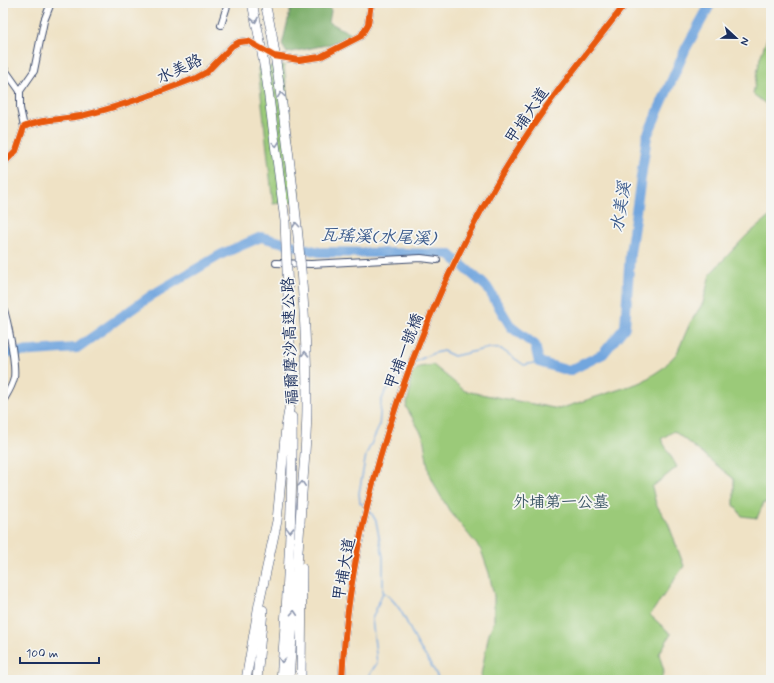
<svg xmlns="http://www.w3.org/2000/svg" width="774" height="683" viewBox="0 0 774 683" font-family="Mynerve,'LXGW WenKai TC',sans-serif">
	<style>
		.green { fill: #9bca79; stroke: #5b7c6c }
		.forest { fill: #7cae69; stroke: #4c6e64 }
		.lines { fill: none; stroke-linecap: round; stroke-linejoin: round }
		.stream { stroke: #72a6de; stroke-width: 1.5 }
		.river { stroke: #72a6de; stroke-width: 10 }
		.minor-casing { stroke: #3b4a6d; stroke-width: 8 }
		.highway-casing { stroke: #3b4a6d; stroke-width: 10 }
		.minor { stroke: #fff; stroke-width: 6 }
		.highway { stroke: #fff; stroke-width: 9 }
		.highway-bridge-casing { stroke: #3b4a6d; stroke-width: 10; stroke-linecap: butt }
		.highway-bridge { stroke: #fff; stroke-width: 9 }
		.cycleway-casing { stroke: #f6f6f2; stroke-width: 8 }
		.cycleway { stroke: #e8590c; stroke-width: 6 }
		.oneway { stroke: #8d97ae }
		.labels { text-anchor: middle; stroke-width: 3.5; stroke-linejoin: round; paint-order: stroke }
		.street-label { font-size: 16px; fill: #1b2f5e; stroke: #f6f6f2 }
		.park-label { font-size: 16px; fill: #3b5665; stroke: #f6f6f2 }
		.water-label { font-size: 17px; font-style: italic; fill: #39598b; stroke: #f6f6f2 }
	</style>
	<rect width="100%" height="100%" fill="#f6f6f2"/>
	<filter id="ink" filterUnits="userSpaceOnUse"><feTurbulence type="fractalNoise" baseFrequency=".025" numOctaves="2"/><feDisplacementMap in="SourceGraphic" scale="8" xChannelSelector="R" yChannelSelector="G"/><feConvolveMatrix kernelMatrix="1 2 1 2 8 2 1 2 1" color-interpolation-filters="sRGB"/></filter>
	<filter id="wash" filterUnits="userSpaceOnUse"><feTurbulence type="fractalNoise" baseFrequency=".012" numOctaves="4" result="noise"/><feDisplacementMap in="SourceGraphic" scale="16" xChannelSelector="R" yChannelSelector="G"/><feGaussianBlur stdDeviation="0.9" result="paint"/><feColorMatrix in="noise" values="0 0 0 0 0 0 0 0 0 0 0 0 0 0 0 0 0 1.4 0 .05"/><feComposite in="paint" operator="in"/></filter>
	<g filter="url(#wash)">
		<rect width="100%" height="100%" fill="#efe2c5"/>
		<g class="green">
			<path d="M771,27V108L753,94L760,58Z"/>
			<path d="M284,65L299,201L273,204L258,68Z"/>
			<path d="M769,217H771V507L764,502L757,518L742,516L734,505V479L674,431L661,439L677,467L652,487L656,504L668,523L684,566L650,615L671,634L659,654L664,671L661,680H482L481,675L489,633L494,622V596L489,573L481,550L449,510L436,488L429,472L423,436L406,407L411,388L409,377L419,367L433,365L465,391L559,409L642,382L663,368L677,353L690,323L703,303L710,274L746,236Z"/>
		</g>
		<path class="forest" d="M292,3H328L331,11L329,22L353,35L331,44L287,53L282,45Z"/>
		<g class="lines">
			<g class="stream">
				<path d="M415,362L431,354L443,351L454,356L489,348L501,349L524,365L539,362"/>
				<path d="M366,506L360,503L359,493L366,455L379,427L381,402L385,392L407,369"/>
				<path d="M383,592C403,605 408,629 420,648C427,659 434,668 439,680"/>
				<path d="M366,680L377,663L372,619L383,592V557L376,521L369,509"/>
			</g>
			<path class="river" d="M3,353L77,348L152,295L222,254L261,237L319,252L449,254L487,287L511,327L535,345L539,362L569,371L603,354L625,327L630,253L647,136L686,48L711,3"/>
		</g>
	</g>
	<g filter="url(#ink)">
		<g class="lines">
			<defs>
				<g id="minor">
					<path d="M221,25L228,3"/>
					<path d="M3,67L20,91V108L24,127"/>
					<path d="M20,91L34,71L44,21L51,3"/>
					<path d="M3,164L16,151L24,127C43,118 64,120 85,115C123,106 160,92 196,78L207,72L232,46L239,42L248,41L274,56L299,60L320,57L361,36L368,24L371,3"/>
					<path d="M276,263L311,264L421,258L437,260"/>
					<path d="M3,307C8,321 16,364 14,378C12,387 7,394 3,401"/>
					<path d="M342,680C350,498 424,293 523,141C554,93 591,48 626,3"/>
				</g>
				<g id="highway">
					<path d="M252,3L259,36"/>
					<path d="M265,3L272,34"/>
					<path d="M246,680L259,604L277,521L286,427L292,393"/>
					<path d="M257,680L263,610"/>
					<path d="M281,680C288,592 293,505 292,417"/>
					<path d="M289,680L300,523"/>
					<path d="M301,680L302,568"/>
				</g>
			</defs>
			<use href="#minor" class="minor-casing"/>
			<use href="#highway" class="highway-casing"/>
			<use href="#minor" class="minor"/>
			<use href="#highway" class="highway"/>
			<defs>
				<g id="highway-bridge">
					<path d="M272,34C290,157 307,281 307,405C307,444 302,484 300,523"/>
					<path d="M259,36L267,82L285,221L292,393"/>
				</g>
			</defs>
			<use href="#highway-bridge" class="highway-bridge-casing"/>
			<use href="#highway-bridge" class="highway-bridge"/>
			<defs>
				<g id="cycleway">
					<path d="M3,164L16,151L24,127C43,118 64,120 85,115C123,106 160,92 196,78L207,72L232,46L239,42L248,41L274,56L299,60L320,57L361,36L368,24L371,3"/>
					<path d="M342,680C350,498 424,293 523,141C554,93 591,48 626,3"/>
				</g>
			</defs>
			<use href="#cycleway" class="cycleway-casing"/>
			<use href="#cycleway" class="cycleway"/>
		</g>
		<defs><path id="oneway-chevron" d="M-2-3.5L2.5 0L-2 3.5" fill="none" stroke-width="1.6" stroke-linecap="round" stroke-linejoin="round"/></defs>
		<g class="oneway">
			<use href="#oneway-chevron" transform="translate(255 20) rotate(79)"/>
			<use href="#oneway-chevron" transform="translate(281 95) rotate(-98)"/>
			<use href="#oneway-chevron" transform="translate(276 144) rotate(82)"/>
			<use href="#oneway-chevron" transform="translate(296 225) rotate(-95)"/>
			<use href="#oneway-chevron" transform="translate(305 354) rotate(-92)"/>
			<use href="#oneway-chevron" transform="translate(302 484) rotate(-86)"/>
			<use href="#oneway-chevron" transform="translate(290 530) rotate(92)"/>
			<use href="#oneway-chevron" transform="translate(294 613) rotate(-86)"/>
			<use href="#oneway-chevron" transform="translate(282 660) rotate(94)"/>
		</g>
	</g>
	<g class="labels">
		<g class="street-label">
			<text transform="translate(179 68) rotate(-25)" y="6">水美路</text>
			<text transform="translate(526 115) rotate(-56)" y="6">甲埔大道</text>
			<text transform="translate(289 341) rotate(-92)" y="6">福爾摩沙高速公路</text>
			<text transform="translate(403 351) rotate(-69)" y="6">甲埔一號橋</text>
			<text transform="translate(343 569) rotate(-80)" y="6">甲埔大道</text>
		</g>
		<g class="park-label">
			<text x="561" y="507">外埔第一公墓</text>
		</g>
		<g class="water-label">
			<text transform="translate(620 207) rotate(-81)" y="6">水美溪</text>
			<text transform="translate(378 236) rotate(2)" y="6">瓦瑤溪(水尾溪)</text>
		</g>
	</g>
	<rect width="774" height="683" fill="none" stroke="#f6f6f2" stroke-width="16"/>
	<g transform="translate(736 38) rotate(112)" stroke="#f6f6f2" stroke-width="3" paint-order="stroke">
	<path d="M0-3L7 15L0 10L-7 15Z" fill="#1b2f5e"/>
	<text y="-6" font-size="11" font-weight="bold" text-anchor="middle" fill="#1b2f5e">N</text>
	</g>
	<path d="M20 657v6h79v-6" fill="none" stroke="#1b2f5e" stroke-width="2"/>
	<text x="26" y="657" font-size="12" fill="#1b2f5e" stroke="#f6f6f2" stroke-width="3" paint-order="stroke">100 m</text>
</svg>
